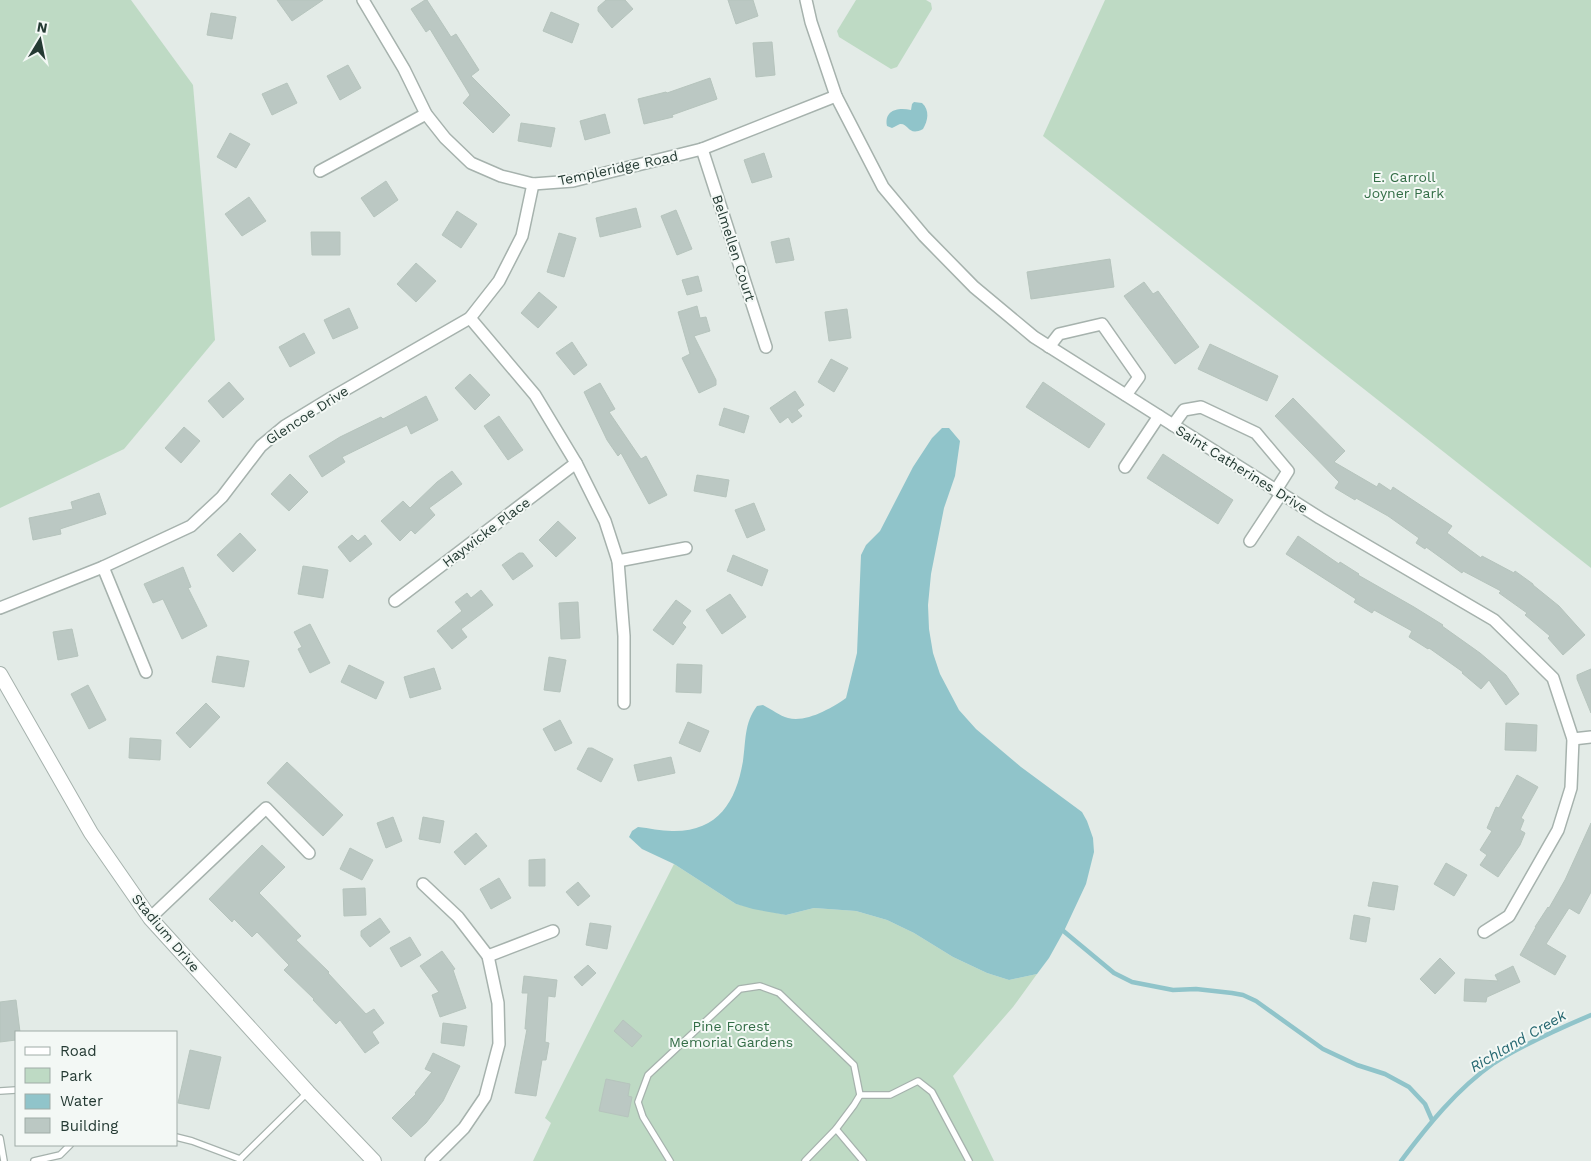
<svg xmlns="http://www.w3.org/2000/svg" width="1591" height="1161" viewBox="0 0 1591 1161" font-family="'Work Sans',sans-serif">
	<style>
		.green { fill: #bedac4 }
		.water { fill: #90c4ca }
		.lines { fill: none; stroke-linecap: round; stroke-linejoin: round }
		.stream { stroke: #90c4ca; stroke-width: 4.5 }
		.building { fill: #bbc8c3; stroke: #b6c4bd }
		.service-casing { stroke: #a6b2ad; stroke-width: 8 }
		.minor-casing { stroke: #a6b2ad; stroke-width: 14 }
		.tertiary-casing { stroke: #a6b2ad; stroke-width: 16 }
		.service { stroke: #fff; stroke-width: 5.5 }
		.minor { stroke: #fff; stroke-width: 11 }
		.tertiary { stroke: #fff; stroke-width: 14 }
		.labels { text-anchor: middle; stroke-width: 4; stroke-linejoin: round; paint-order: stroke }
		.street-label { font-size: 14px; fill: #243a33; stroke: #f3f8f5 }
		.park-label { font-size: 14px; fill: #336d46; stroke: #f3f8f5 }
		.water-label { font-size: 15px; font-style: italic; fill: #256770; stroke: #f3f8f5 }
	</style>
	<rect width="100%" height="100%" fill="#e3ebe7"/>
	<g class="green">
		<path d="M0,0H131L193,85L215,340L124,449L0,508Z"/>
		<path d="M856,0H926L931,3L932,9L897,67L891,69L839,37L837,31Z"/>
		<path d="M1105,0H1591V568L1043,136Z"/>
		<path d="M674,864L736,904L786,915L814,908L856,911L887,920L914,933L953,957L987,973L1009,980L1037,974L1013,1007L953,1076L994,1161H533L551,1123L545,1118Z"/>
	</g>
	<g class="water">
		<path d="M914,102L922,103C930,110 928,121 923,129C908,137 909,123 900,124C897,125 895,127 892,128L887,126C884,110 898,107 911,110L912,104Z"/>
		<path d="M942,428H949L960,441L955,476L944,508L931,574L928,605L929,629L933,653L940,674L959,710L976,729L1021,767L1082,812L1087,821L1093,838L1094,852L1086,884L1064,931L1049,958L1037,974L1009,980L987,973L953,957L914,933L887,920L856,911L814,908L786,915L753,909L736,904L674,864L642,849L629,837L632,831L638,827C649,828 661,831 672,831C718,832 736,802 743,761C746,741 744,723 757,706L763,705C771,709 780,716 788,718C806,723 832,708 846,698L857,653L861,555L866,545L880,531L913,467L932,438Z"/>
	</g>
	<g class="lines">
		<g class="stream">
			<path d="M1061,929L1114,973L1132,982L1173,990L1196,989L1232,993L1243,995L1256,1001L1323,1049L1357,1065L1385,1074L1409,1087L1425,1104L1432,1120"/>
			<path d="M1401,1161C1428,1125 1457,1089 1494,1063C1524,1044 1558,1029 1591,1015"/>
		</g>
	</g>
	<g class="building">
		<path d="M277,0H323L292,21Z"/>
		<path d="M425,0H427L451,37L456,34L479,70L471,76L510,115L493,133L463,103L470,95L430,29L426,32L411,9Z"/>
		<path d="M606,0H625L633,9L612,28L598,11V7Z"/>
		<path d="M728,0H753L758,16L736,24Z"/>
		<path d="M551,12L579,24L572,43L543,31Z"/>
		<path d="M211,13L236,17L232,39L207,35Z"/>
		<path d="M772,42L775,75L756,77L753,43Z"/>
		<path d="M348,65L361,88L340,100L327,76Z"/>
		<path d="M710,78L717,99L672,115L673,117L644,124L638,99L666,92L667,93Z"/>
		<path d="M287,83L297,103L272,115L262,94Z"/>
		<path d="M605,114L610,133L585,140L580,121Z"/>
		<path d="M521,123L555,128L551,147L518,141Z"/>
		<path d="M230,133L250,144L236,168L217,157Z"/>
		<path d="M764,153L772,177L752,183L744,160Z"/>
		<path d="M386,181L398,200L374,217L361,198Z"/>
		<path d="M249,197L266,221L242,236L225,214Z"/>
		<path d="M636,208L641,227L600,237L596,218Z"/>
		<path d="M676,210L692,249L677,255L661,216Z"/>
		<path d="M457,211L477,224L461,248L442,235Z"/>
		<path d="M311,232H340V255H312Z"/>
		<path d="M559,233L576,238L564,277L547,272Z"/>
		<path d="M789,238L794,260L776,263L771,242Z"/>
		<path d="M1110,259L1114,287L1031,299L1027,272Z"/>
		<path d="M416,263L436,281L416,302L397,284Z"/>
		<path d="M698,276L702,291L687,295L682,280Z"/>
		<path d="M1144,282L1153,294L1158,291L1199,347L1175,364L1124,296Z"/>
		<path d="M539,292L557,307L538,328L521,313Z"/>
		<path d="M697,306L700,318L706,317L710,331L694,336L716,380V385L699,393L682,358L690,354L678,312Z"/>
		<path d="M349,308L358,328L333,339L324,320Z"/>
		<path d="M847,309L851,338L829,341L825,312Z"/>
		<path d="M304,333L315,353L290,367L279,347Z"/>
		<path d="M572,342L587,365L574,375L556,353Z"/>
		<path d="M1210,344L1278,376L1267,401L1198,369Z"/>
		<path d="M831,359L848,368L834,392L818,382Z"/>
		<path d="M470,374L490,395L475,410L455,388Z"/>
		<path d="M229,382L244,399L223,418L208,401Z"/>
		<path d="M1043,382L1105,424L1089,448L1026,407Z"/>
		<path d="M600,383L615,409L609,412L641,459L646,456L667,495L649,504L621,453L618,456L607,440L584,392Z"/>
		<path d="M795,391L804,405L797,410L802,416L792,423L788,417L780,423L770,408Z"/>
		<path d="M426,396L438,420L411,434L407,425L342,457L345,462L322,477L309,456L340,437L381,417L383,419Z"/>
		<path d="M1293,398L1345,451L1334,462L1377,487L1379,483L1391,491L1393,487L1452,526L1447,533L1481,558L1482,556L1514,573L1515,571L1533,584V585L1559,606L1585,635L1563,655L1548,638L1550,636L1525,615L1527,613L1499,593L1501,591L1463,571L1462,573L1426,547L1425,549L1416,543L1419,538L1388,516L1356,498L1355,500L1335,488L1339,482L1275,416Z"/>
		<path d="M724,408L749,416L744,433L719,425Z"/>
		<path d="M499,416L523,450L508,460L484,426Z"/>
		<path d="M184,427L200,441L181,463L165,448Z"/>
		<path d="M1163,454L1233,500L1218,524L1147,478Z"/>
		<path d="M452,471L462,484L429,508L435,515L415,534L411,530L400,541L381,521L403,501L410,508L437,482Z"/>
		<path d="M290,474L308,492L289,511L271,494Z"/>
		<path d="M697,475L729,480L726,497L694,491Z"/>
		<path d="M99,493L106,514L60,529L61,534L33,540L29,518L73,509L71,502Z"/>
		<path d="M754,503L765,530L747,538L735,510Z"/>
		<path d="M558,521L576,538L556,557L539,540Z"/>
		<path d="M240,533L256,550L233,572L217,555Z"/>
		<path d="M352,535L358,541L365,535L372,544L350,562L338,547Z"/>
		<path d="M1298,536L1339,564L1340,562L1359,574L1358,575L1414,607L1443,625L1442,626L1480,653L1506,675L1519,694L1506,705L1489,680L1481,689L1462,673L1463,672L1429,648L1428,649L1409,637L1412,631L1374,610L1372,613L1354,602L1356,599L1286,554Z"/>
		<path d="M519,553H523L533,566L513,580L502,565Z"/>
		<path d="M733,555L768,570L762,586L727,571Z"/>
		<path d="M303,566L328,570L323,598L298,594Z"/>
		<path d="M183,567L191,587L188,588L207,626L182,639L163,599L153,603L144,584Z"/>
		<path d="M481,590L493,605L461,629L467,637L452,649L437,631L462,611L455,602L467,593L471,598Z"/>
		<path d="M730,594L746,617L722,634L706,610Z"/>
		<path d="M676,600L691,611L682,623L686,627L673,645L653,630Z"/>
		<path d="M578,602L580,638L561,639L559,603Z"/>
		<path d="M310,624L330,663L310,673L298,649L302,647L294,632Z"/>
		<path d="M72,629L78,656L58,660L53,632Z"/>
		<path d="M217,656L249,661L244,687L212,682Z"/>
		<path d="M549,657L566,660L560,692L544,690Z"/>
		<path d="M677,664L702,665L701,693L676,692Z"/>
		<path d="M349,665L384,682L376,699L341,682Z"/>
		<path d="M434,668L441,689L410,698L404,677Z"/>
		<path d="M1591,669V713L1577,679V675Z"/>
		<path d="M88,685L106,720L89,729L71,694Z"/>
		<path d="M206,703L220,717L190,748L176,733Z"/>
		<path d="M560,720L572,743L555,751L543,729Z"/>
		<path d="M688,722L709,731L700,752L679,743Z"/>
		<path d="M1506,723L1537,725L1536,751L1505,750Z"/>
		<path d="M130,738L161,740L160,760L129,758Z"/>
		<path d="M588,748H592L613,759L601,782L577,769Z"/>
		<path d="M671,757L675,773L638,781L634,765Z"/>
		<path d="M287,762L343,815L323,836L267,783Z"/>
		<path d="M1517,775L1538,787L1521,818L1524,820L1520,830L1525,833L1520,845L1498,877L1480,865L1487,855L1480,850L1492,831L1487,828L1496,807L1499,808Z"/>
		<path d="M393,817L402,841L386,848L377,823Z"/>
		<path d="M423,817L444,821L440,843L419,839Z"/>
		<path d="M1591,823V892L1579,914L1569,908L1546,944L1566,956L1555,975L1520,955L1536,927H1535L1548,907L1549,908L1565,880Z"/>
		<path d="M476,833L487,846L465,865L454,852Z"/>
		<path d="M262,845L285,867L259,893L301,936L296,940L329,972L328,973L366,1014L374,1009L384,1023L372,1032L379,1043L365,1053L340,1020L336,1024L313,1000L314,999L284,970L289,965L257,932L252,937L234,919L232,922L209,899Z"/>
		<path d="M350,848L373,860L362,880L340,869Z"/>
		<path d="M545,859V886H529V860Z"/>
		<path d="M1446,863L1467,875L1454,896L1434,884Z"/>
		<path d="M499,878L511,898L491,909L480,889Z"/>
		<path d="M578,882L590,896L578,906L566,892Z"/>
		<path d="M1373,882L1398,886L1394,910L1368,906Z"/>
		<path d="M365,888L366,915L344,916L343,889Z"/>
		<path d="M1354,915L1370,918L1366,942L1350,939Z"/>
		<path d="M380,918L390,932L370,947L361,936V931Z"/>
		<path d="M590,923L611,926L607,949L586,945Z"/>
		<path d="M410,937L421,955L401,967L390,948Z"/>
		<path d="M442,951L455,969L453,970L466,1008L440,1017L432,995L439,992L420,966Z"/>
		<path d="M1440,958L1455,973L1435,994L1420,979Z"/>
		<path d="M588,965L596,973L582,986L574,977Z"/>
		<path d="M1513,966L1520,982L1487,997L1486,1002L1464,1001L1465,979L1498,981L1495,975Z"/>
		<path d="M524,976L557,980L555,997L548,996L545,1042L549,1043L546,1060H542L536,1096L515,1093L527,1029H525L528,993H522Z"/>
		<path d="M16,1000L20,1032H16V1040L0,1042V1002Z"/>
		<path d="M623,1020L642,1036L632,1047L614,1031Z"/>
		<path d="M443,1023L467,1026L464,1046L441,1043Z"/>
		<path d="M190,1050L221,1057L209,1109L178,1103Z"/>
		<path d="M433,1053L460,1066L443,1101L426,1123L411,1137L392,1118L416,1094L415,1093L432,1072L425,1069Z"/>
		<path d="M606,1079L630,1084L628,1096L632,1097L628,1117L599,1111Z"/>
	</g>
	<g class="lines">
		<defs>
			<g id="service">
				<path d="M0,1091L16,1090"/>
				<path d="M860,1095H890L918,1081L932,1092L969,1161"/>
				<path d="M836,1129L863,1161"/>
				<path d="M176,1137L192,1141L240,1159"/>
				<path d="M0,1138L4,1161"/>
				<path d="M34,1161L60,1155L70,1145"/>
				<path d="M240,1161V1159L308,1092"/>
				<path d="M670,1161L643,1117L638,1102L648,1075L740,989L760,986L779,993L854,1065L860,1095L854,1105L836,1129L805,1161"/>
			</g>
			<g id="minor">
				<path d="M363,0L404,69L426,114L445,138L471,163L501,176L533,184L573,181L702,149L836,96"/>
				<path d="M806,0L811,22L836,96L883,187L924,236L974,287L1034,337L1320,518L1494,620L1553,678L1573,739L1571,788L1558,830L1509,916L1484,932"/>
				<path d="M702,149L766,347"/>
				<path d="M320,171L426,114"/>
				<path d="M470,318L535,395L576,463L605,521L618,561L624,636V703"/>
				<path d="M1049,347L1059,334L1102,324L1139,377L1126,395"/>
				<path d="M1173,425L1184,410L1201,407L1256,433L1288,471L1276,490"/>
				<path d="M1125,467L1159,416"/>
				<path d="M1250,541L1281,494"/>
				<path d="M618,561L686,548"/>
				<path d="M103,567L146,672"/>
				<path d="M395,601L576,463"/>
				<path d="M0,608L103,567L191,526L222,497L261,446L285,426L331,398L470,318L499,281L522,236L533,184"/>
				<path d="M1573,739L1591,737"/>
				<path d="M423,884L458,917L488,956L498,1003L499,1044L485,1097L464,1128L431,1161"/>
				<path d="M150,918L266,808L309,853"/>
				<path d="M488,956L553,931"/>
			</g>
			<path id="tertiary" d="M0,674L91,833L150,918L308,1092L374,1161"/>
		</defs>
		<use href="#service" class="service-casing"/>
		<use href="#minor" class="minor-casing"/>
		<use href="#tertiary" class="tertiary-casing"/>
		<use href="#service" class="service"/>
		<use href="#minor" class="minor"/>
		<use href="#tertiary" class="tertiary"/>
	</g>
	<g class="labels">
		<g class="street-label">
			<text transform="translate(618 168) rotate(-12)" y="5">Templeridge Road</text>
			<text transform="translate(734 248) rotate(72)" y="5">Belmellen Court</text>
			<text transform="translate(307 415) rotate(-33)" y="5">Glencoe Drive</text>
			<text transform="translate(1242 469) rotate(32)" y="5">Saint Catherines Drive</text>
			<text transform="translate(486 532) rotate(-37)" y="5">Haywicke Place</text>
			<text transform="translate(166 933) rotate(50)" y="5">Stadium Drive</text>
		</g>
		<g class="park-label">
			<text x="1404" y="182">E. Carroll<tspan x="1404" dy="16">Joyner Park</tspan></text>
			<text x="731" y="1031">Pine Forest<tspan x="731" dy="16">Memorial Gardens</tspan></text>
		</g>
		<g class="water-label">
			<text transform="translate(1518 1041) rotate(-30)" y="5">Richland Creek</text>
		</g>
	</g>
	<rect x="15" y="1031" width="162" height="115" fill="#f3f8f5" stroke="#a0aca7"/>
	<rect x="25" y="1047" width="25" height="8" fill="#ffffff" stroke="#a0aca7"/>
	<text x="60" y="1056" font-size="15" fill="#243a33">Road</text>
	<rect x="25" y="1068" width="25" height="15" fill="#bedac4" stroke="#a0aca7"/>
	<text x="60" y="1081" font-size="15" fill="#243a33">Park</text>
	<rect x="25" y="1094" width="25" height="15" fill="#90c4ca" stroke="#a0aca7"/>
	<text x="60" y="1106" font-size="15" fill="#243a33">Water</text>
	<rect x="25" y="1118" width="25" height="15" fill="#bbc8c3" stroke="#a0aca7"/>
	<text x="60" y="1131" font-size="15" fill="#243a33">Building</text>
	<g transform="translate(40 40) rotate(10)" stroke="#f3f8f5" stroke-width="4" paint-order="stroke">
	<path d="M0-4L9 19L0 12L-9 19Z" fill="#243a33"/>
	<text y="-8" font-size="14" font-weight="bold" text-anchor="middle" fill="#243a33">N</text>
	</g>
</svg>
